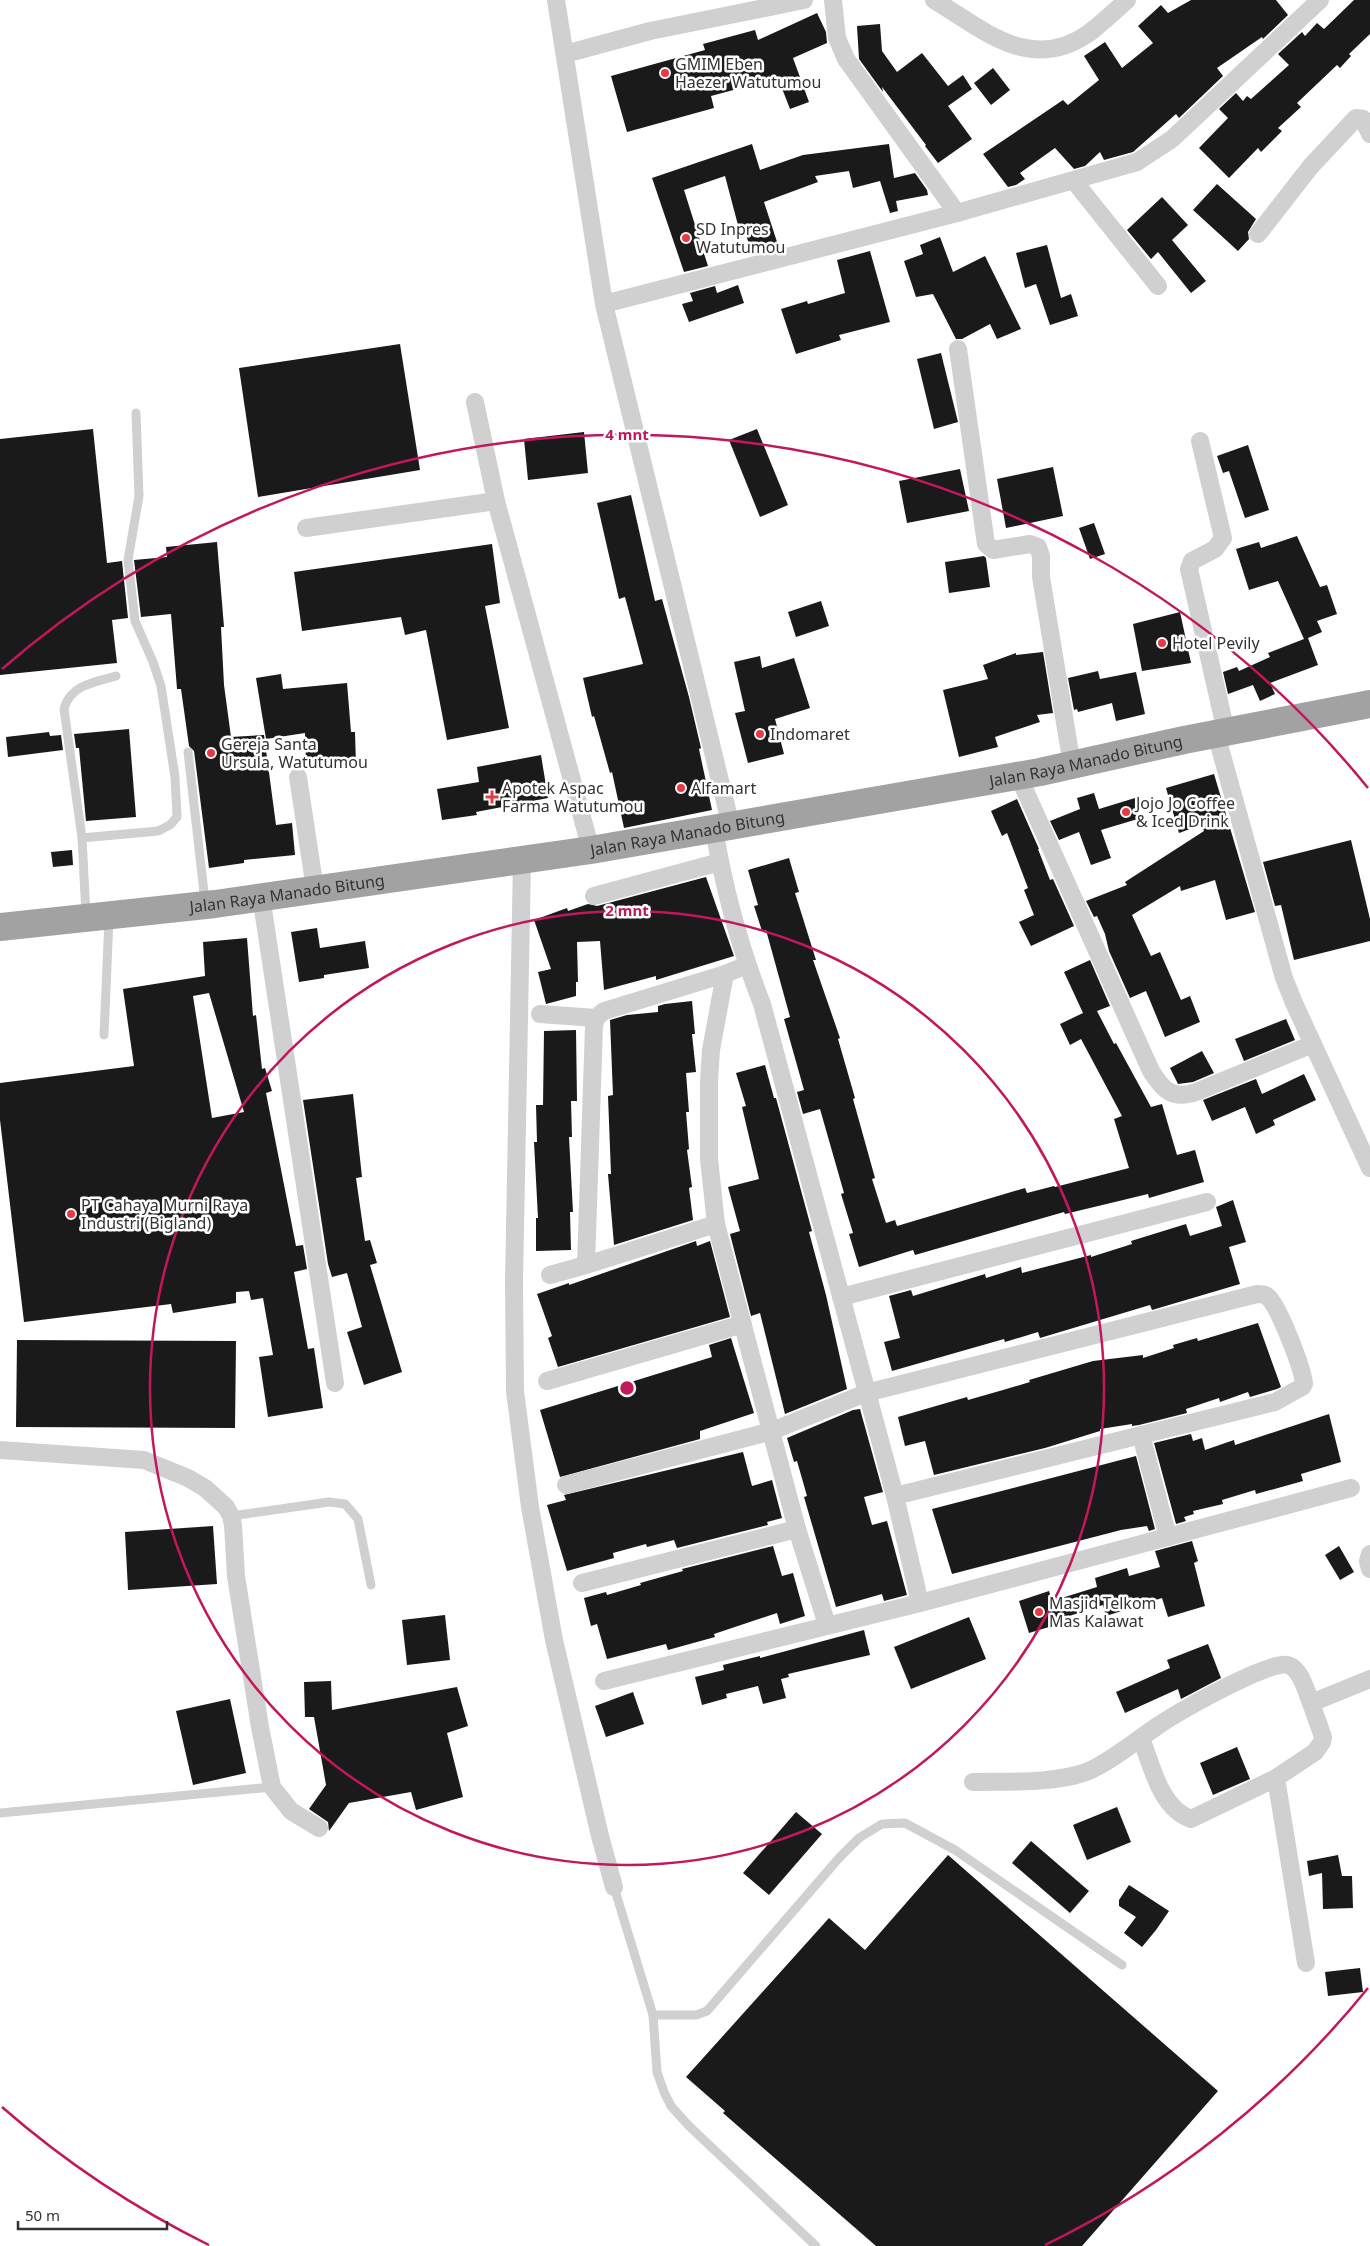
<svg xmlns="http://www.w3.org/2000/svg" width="1370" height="2246" viewBox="0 0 1370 2246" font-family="'Noto Sans',sans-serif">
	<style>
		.building { fill: #1a1a1a; fill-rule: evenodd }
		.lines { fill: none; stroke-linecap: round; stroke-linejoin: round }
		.service { stroke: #d0d0d0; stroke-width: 9 }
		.minor { stroke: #d0d0d0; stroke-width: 18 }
		.trunk { stroke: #a2a2a2; stroke-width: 28 }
		.ring { fill: none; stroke: #c2185b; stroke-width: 2.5 }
		.poi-dot { fill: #e63946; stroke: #fff; stroke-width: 2 }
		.labels { text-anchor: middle; stroke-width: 5; stroke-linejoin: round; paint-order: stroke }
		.poi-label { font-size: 16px; fill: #333; stroke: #fff; text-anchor: start }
		.street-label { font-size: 16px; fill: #333; stroke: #fff }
		.centre { fill: #c2185b; stroke: #fff; stroke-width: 2.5 }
		.ring-label { font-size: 15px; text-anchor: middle; font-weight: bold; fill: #c2185b; stroke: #fff; stroke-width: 5; stroke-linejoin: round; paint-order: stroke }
	</style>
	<rect width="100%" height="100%" fill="#fff"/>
	<g class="building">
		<path d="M1191,0H1276L1288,15L1263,39L1262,37L1217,68L1223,76L1179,118L1176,114L1133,152L1104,160L1100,152L1085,166L1074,169L1055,148L1020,173L1025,179L1016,185L1008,187L983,154L1063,100L1068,105L1099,80L1084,56L1105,42L1122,68L1153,43L1138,26L1161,5L1168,13Z"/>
		<path d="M1354,0H1370V34L1349,54L1351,56L1340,68L1337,65L1297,103L1301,107L1278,128L1282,131L1261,152L1258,148L1229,178L1199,148L1228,118L1219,109L1236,93L1243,101L1247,96L1251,99L1289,65L1278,54L1302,32L1305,36L1317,23L1324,29Z"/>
		<path d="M817,13L826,32L827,43L793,58L809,102L790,109L778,78L711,96L714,108L627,132L611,76L705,50L703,44L755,30L758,40Z"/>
		<path d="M880,24L882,51L897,72L922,53L948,86L963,75L972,89L948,106L972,139L938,163L925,146L926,145L882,87L883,92L859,59L857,26Z"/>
		<path d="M993,68L1010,90L991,105L974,83Z"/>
		<path d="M752,144L760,170L803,155L889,144L894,178L915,173L927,190L928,195L896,201L898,211L890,213L880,181L853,188L849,171L815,176L818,182L764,202L779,248L753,255L742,224L738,225L725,176L684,190L708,266L684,272L652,178Z"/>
		<path d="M1217,184L1256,219L1248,232L1249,239L1238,251L1193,210Z"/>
		<path d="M1162,197L1188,225L1172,240L1206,281L1191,293L1158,252L1151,259L1127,230Z"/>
		<path d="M940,237L953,272L985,256L1021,329L997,339L990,324L962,339H956L933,294L916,297L904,261L923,254L920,245Z"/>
		<path d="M1047,245L1061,298L1071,294L1078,316L1050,325L1036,284L1025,288L1016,253Z"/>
		<path d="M870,251L890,322L839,335L841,340L796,354L781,309L807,301L808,304L845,293L837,260Z"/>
		<path d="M738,285L744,303L689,322L682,304L693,301L690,293L715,286L717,293Z"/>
		<path d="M400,344L420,470L258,497L239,368Z"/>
		<path d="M941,353L958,422L934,429L917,359Z"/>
		<path d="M93,429L107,563L122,561L128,618L112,620L117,663L0,675V439Z"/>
		<path d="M757,429L788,505L760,517L729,440Z"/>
		<path d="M584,432L588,473L528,480L524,439Z"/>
		<path d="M1248,445L1269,510L1245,518L1229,471L1223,473L1217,456Z"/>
		<path d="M1053,467L1063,516L1006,528L997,479Z"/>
		<path d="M960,469L969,511L907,523L899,481Z"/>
		<path d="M631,495L655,601L662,599L689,697L701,748L699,749L712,810L624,828L612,772L610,773L594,716L592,717L583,678L643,664L625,597L619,599L597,503Z"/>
		<path d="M1094,523L1105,554L1090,559L1079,528Z"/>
		<path d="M1297,536L1320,587L1327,585L1337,614L1317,621L1322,632L1308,638L1318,665L1270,683L1275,694L1260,701L1253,685L1228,694L1223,672L1237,667L1239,671L1270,657L1268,653L1304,639L1278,581L1249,590L1236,549L1259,542L1261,548Z"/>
		<path d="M217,542L224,627H221L224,685L231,737L264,735L276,825L292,823L295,855L244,860V863L209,868L194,751L189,746L181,689H177L171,614L141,617L134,560L167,557L166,547Z"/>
		<path d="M492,544L500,603L485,606L509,728L447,740L426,630L405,635L401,617L302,631L294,572Z"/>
		<path d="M984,556L986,558L990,587L949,593L945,562Z"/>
		<path d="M821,601L829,626L796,637L788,612Z"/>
		<path d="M1180,612L1191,663L1142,671L1133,624Z"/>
		<path d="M1043,652L1053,713L1037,715L1040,722L995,737L998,747L959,757L943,690L988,679L983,665L1016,653V655Z"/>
		<path d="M760,656L762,668L794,658L810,708L775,719L784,754L748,763L735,713L745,711L734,662Z"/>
		<path d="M1098,671L1100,679L1136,672L1145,714L1116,721L1112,703L1078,712L1077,709L1074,710L1068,678Z"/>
		<path d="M281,674L283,689L347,683L351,732H355L356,765L306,767L305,733L266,739L256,678Z"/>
		<path d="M129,729L136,817L86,821L79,748H76L74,734Z"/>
		<path d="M49,732L50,736L61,735L63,750L8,757L6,737Z"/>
		<path d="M541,755L548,798L476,812L477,815L442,820L437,789L479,782L477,767Z"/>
		<path d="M1214,774L1255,912L1226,920L1215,880L1181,891L1180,886L1132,915L1151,956L1160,952L1181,1000L1190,996L1200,1022L1165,1037L1146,991L1130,998L1109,951L1105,934L1097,916L1094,917L1086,901L1127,885L1125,882L1204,831L1201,825L1179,833L1166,788Z"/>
		<path d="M1094,793L1099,809L1135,798L1141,818L1101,830L1111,858L1091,865L1079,832L1059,840L1050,821L1080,809L1077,798Z"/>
		<path d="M1017,799L1039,849H1038L1050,880L1053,879L1074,926L1031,946L1019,922L1034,915L1024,890L1028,888L1007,833L1002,836L991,811Z"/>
		<path d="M1351,840L1370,919V941L1294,960L1281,905L1275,906L1263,862Z"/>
		<path d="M72,850L73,865L53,867L51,852Z"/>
		<path d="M789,858L799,892L795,893L816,960H813L840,1038L838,1039L855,1098L853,1099L875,1178L872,1179L886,1223L895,1220L897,1226L1025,1188L1027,1193L1054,1186L1055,1187L1129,1168L1114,1119L1122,1116L1081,1039L1070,1045L1060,1024L1083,1013L1064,972L1090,960L1110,1006L1097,1011L1114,1044L1116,1043L1151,1107L1162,1104L1177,1155L1195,1150L1204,1182L1149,1198L1148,1194L1065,1214L1064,1212L915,1255L913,1250L859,1267L849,1234L853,1233L841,1194L844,1193L820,1109L803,1114L797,1092L804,1090L784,1019L790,1017L766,930L762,931L754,906L758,905L748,870Z"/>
		<path d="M706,877L734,956L656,980V976L604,990L600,941L577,942L578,982H576V996L546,1004L538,972L551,969L534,920L567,908L568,911L588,904L597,906Z"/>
		<path d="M317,928L320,948L365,941L369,968L324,975V978L299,982L291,932Z"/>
		<path d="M247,938L253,1016L256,1015L262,1069L265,1068L272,1091L266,1093L296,1246L303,1245L307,1269L294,1272L308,1349L314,1348L323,1408L268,1417L259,1357L273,1355L263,1298L251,1300L249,1291L236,1292V1303L173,1313L171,1304L24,1322L0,1120V1083L134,1066L123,989L205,976L203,942ZM209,993L244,1112L212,1118L193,996Z"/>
		<path d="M692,1001L695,1034H692L696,1072L686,1073L689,1112H686L689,1149L687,1150L692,1187L689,1188L693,1220L614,1245L608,1174H611L608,1096L613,1095L610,1020L627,1015L658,1012V1006L665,1004Z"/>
		<path d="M1286,1019L1295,1040L1244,1061L1235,1039Z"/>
		<path d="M576,1030L577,1101H571L572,1137H569L573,1212H570L571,1250L536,1251V1218H538L534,1142H537L536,1105H543L544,1031Z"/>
		<path d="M1202,1051L1214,1073L1193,1082L1178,1084L1170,1068Z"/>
		<path d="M765,1065L774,1098H776L812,1231L809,1232L826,1295L847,1389L785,1414L760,1313L751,1316L730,1234L740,1231L728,1187L759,1179L742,1107L746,1106L736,1073Z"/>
		<path d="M1304,1074L1316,1100L1273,1120L1275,1125L1256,1134L1245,1107L1212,1121L1203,1100L1256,1079L1262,1094Z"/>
		<path d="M353,1094L362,1177L356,1178L365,1241L370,1240L377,1263L370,1265L402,1372L364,1385L347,1332L362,1327L347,1273L332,1277L328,1264L303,1100Z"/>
		<path d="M1233,1200L1246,1242L1229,1247L1240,1284L1152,1310L1150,1305L1040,1338L1038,1332L1005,1342L1004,1339L892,1371L884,1342L900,1338L889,1296L911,1290L913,1296L985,1274L986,1278L1021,1267L1022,1273L1091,1255V1257L1132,1244L1131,1241L1186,1224L1190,1236L1222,1226L1216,1207Z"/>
		<path d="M696,1241L697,1246L710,1241L730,1317L558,1367L548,1338L552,1336L537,1294L569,1283V1285Z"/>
		<path d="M1258,1323L1281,1387L1277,1389L1250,1397L1248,1392L1220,1402L1219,1398L1186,1409L1187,1413L1139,1425L1132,1426V1424L1100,1429V1431L1045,1448L934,1475L925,1441L905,1446L898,1417L967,1397L968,1400L1003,1390L1030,1382L1029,1380L1093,1361L1143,1355V1358L1174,1348L1173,1345L1197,1338L1198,1341Z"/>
		<path d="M731,1338L754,1413L700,1431V1439L560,1477L540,1410L712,1357L709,1345Z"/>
		<path d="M17,1340L236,1341L235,1428L16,1427Z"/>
		<path d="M860,1409L883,1492L864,1497L872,1525L887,1521L907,1595L884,1601L882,1594L836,1607L804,1497L807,1496L797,1461L794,1462L787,1438L853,1410Z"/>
		<path d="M1329,1414L1341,1462L1301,1474L1303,1481L1256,1494L1255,1490L1222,1500L1223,1504L1193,1511L1194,1514L1184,1517L1186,1521L1176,1524L1154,1443L1191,1434L1193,1441L1202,1438L1205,1450L1234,1440L1235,1445Z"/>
		<path d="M743,1452L752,1486L772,1480L782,1518L767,1522L768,1525L677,1548L674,1540L647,1547L646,1544L613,1553L614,1558L567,1571L547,1505L566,1500L564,1495Z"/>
		<path d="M1136,1456L1155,1529L1149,1531L1147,1526L1121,1530L952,1574L932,1509Z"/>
		<path d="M213,1526L217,1584L128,1590L125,1532Z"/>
		<path d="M1192,1541L1198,1561L1194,1563L1205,1606L1168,1617L1162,1598L1106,1616L1103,1605L1057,1620L1059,1624L1029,1633L1019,1601L1049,1591L1052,1601L1097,1587L1095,1578L1127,1568L1129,1576L1160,1567L1155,1551Z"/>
		<path d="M773,1546L782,1576L793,1573L805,1616L780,1624L777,1613L714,1634L715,1637L668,1650L666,1644L607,1659L597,1624L591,1626L584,1598L606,1592L607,1595L641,1585L640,1583L683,1571L682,1569Z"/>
		<path d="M1339,1546L1354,1572L1340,1580L1325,1555Z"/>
		<path d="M445,1615L450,1660L407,1665L402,1620Z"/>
		<path d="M969,1617L986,1659L911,1689L894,1647Z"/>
		<path d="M864,1630L870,1655L788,1674L789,1677L781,1679L786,1698L763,1704L758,1686L726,1694L727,1698L702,1705L695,1677L724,1670L723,1665L760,1656V1658Z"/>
		<path d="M1208,1644L1221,1678L1181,1699L1178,1689L1125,1713L1116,1692L1170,1668L1167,1660Z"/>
		<path d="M331,1681L332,1710L457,1687L468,1726L447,1733L463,1797L416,1810L411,1792L349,1803L329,1831L328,1822L309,1809L326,1785L314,1717H305L304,1682Z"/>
		<path d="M633,1692L644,1724L606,1737L595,1706Z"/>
		<path d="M230,1699L246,1773L193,1785L176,1711Z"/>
		<path d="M1237,1747L1250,1779L1213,1795L1200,1763Z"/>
		<path d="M1117,1807L1131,1842L1087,1860L1073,1825Z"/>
		<path d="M796,1812L822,1834L769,1895L743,1873Z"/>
		<path d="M1031,1841L1089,1891L1070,1913L1012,1863Z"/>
		<path d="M948,1855L1218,2091L1082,2246H876L723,2113L725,2111L686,2077L829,1918L865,1950Z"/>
		<path d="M1338,1855L1342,1876H1352L1353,1908L1323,1909L1322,1873L1309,1876L1307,1861Z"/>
		<path d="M1129,1885L1169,1911L1156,1930L1142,1947L1124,1933L1136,1917L1119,1906V1900Z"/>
		<path d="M1360,1968L1363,1992L1328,1996L1325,1972Z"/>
	</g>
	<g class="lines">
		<g class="service">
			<path d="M188,752L205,901"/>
			<path d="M82,838L64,709C70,685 95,682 116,676"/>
			<path d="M86,915L82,838L158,831L170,825L177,817L175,777L161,686L153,662L135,621L128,560L139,496L136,413"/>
			<path d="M104,1035L109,919"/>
			<path d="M231,1516L329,1502L345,1504L358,1519L371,1585"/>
			<path d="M0,1813L272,1787"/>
			<path d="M614,1887L653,2015L657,2072L664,2092L671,2106L688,2125L816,2246"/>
			<path d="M653,2015H696L707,2011L839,1858L859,1838L882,1824L905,1823L955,1850L1122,1965"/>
		</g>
		<g class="minor">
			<path d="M556,0L604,304L731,826"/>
			<path d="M833,0L837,38L846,59L957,213"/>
			<path d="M934,0C984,30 1031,74 1089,33C1102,23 1115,11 1127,0"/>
			<path d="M565,54L650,31L804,0"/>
			<path d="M1074,181L1158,286"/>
			<path d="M1258,234L1311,166L1356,118L1363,119L1370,134"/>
			<path d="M604,304L957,213L1137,162L1172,139L1320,0"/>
			<path d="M958,349L986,544L993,550L1030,544L1038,547L1041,556V577L1072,765"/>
			<path d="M475,402L496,501L591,850"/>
			<path d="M1200,441L1223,538L1215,549L1192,561L1189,569L1226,732"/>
			<path d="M306,528L496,501"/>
			<path d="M1216,734L1284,978L1294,1003L1370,1168"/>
			<path d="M1018,775L1151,1071C1163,1090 1172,1100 1196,1092L1313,1044"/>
			<path d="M298,777L315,889"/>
			<path d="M714,829C724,888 740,948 762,1004L895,1496L920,1603"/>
			<path d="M522,860L514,1282L515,1391L530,1507L554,1640L600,1836L614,1887"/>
			<path d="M261,896L335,1383"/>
			<path d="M594,896L720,862"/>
			<path d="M747,965L725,974L711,1050L709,1081V1159L716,1224L797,1529L827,1625"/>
			<path d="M540,1014L596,1018"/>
			<path d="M716,1224L586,1265L594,1026L596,1018L604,1011L725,974"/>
			<path d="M550,1275L586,1265"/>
			<path d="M841,1297L1207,1202"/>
			<path d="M547,1381L743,1324"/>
			<path d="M1141,1435L1168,1537"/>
			<path d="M0,1450L144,1460L188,1478L205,1488L226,1507L231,1516L233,1525L236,1576L260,1727L272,1787L291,1811L319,1828"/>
			<path d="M566,1485L772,1431L866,1393L1257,1294C1262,1294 1265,1294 1268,1297C1279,1307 1303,1369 1304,1384L1302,1387L1275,1402L895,1496"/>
			<path d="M1370,1554L1368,1561L1370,1569"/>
			<path d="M582,1583L797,1529"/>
			<path d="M604,1681L920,1603L1351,1488"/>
			<path d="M1141,1738C1152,1766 1160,1808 1191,1819L1276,1778L1315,1752L1322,1742L1323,1737L1311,1703L1370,1679"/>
			<path d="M1276,1778L1306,1963"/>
			<path d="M973,1782C1007,1781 1053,1784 1086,1772C1106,1765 1137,1740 1156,1727C1175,1714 1270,1659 1288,1665C1301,1669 1306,1691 1311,1703"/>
		</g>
		<path class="trunk" id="s1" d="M0,927L215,904L591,850L1040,772L1184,740L1370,704"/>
	</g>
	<g class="ring">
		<circle cx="627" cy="1388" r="477"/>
		<path d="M1368 1988A953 953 0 0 1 1045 2245M209 2245A953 953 0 0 1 2 2107M2 669A953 953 0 0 1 1368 788"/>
	</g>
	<g class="poi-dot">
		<circle cx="665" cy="73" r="5"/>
		<circle cx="686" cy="238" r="5"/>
		<circle cx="1162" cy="643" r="5"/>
		<circle cx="760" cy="734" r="5"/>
		<circle cx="211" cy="753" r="5"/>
		<circle cx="681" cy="788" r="5"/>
		<path d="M489.5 789.5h5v5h5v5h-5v5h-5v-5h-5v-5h5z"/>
		<circle cx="1126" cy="812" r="5"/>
		<circle cx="71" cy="1214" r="5"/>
		<circle cx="1039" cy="1612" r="5"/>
	</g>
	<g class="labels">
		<g class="poi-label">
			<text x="675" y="70">GMIM Eben<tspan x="675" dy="18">Haezer Watutumou</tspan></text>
			<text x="696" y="235">SD Inpres<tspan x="696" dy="18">Watutumou</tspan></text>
			<text x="1172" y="649">Hotel Pevily</text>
			<text x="770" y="740">Indomaret</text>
			<text x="221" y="750">Gereja Santa<tspan x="221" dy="18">Ursula, Watutumou</tspan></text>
			<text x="502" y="794">Apotek Aspac<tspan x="502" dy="18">Farma Watutumou</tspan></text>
			<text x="691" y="794">Alfamart</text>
			<text x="1136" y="809">Jojo Jo Coffee<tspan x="1136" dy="18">&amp; Iced Drink</tspan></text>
			<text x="81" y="1211">PT Cahaya Murni Raya<tspan x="81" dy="18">Industri (Bigland)</tspan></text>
			<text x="1049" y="1609">Masjid Telkom<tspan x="1049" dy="18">Mas Kalawat</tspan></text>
		</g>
		<g class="street-label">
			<text dy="6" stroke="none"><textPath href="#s1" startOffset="1099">Jalan Raya Manado Bitung</textPath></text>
			<text dy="6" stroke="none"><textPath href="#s1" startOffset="694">Jalan Raya Manado Bitung</textPath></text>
			<text dy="6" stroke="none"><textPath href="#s1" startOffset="289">Jalan Raya Manado Bitung</textPath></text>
		</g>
	</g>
	<circle cx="627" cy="1388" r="8" class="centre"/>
	<g class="ring-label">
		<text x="627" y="440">4 mnt</text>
		<text x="627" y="916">2 mnt</text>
	</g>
	<path d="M18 2221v8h149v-8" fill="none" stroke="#333333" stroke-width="2.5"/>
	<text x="25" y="2221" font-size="15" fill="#333333" stroke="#ffffff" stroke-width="4" paint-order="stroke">50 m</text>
</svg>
